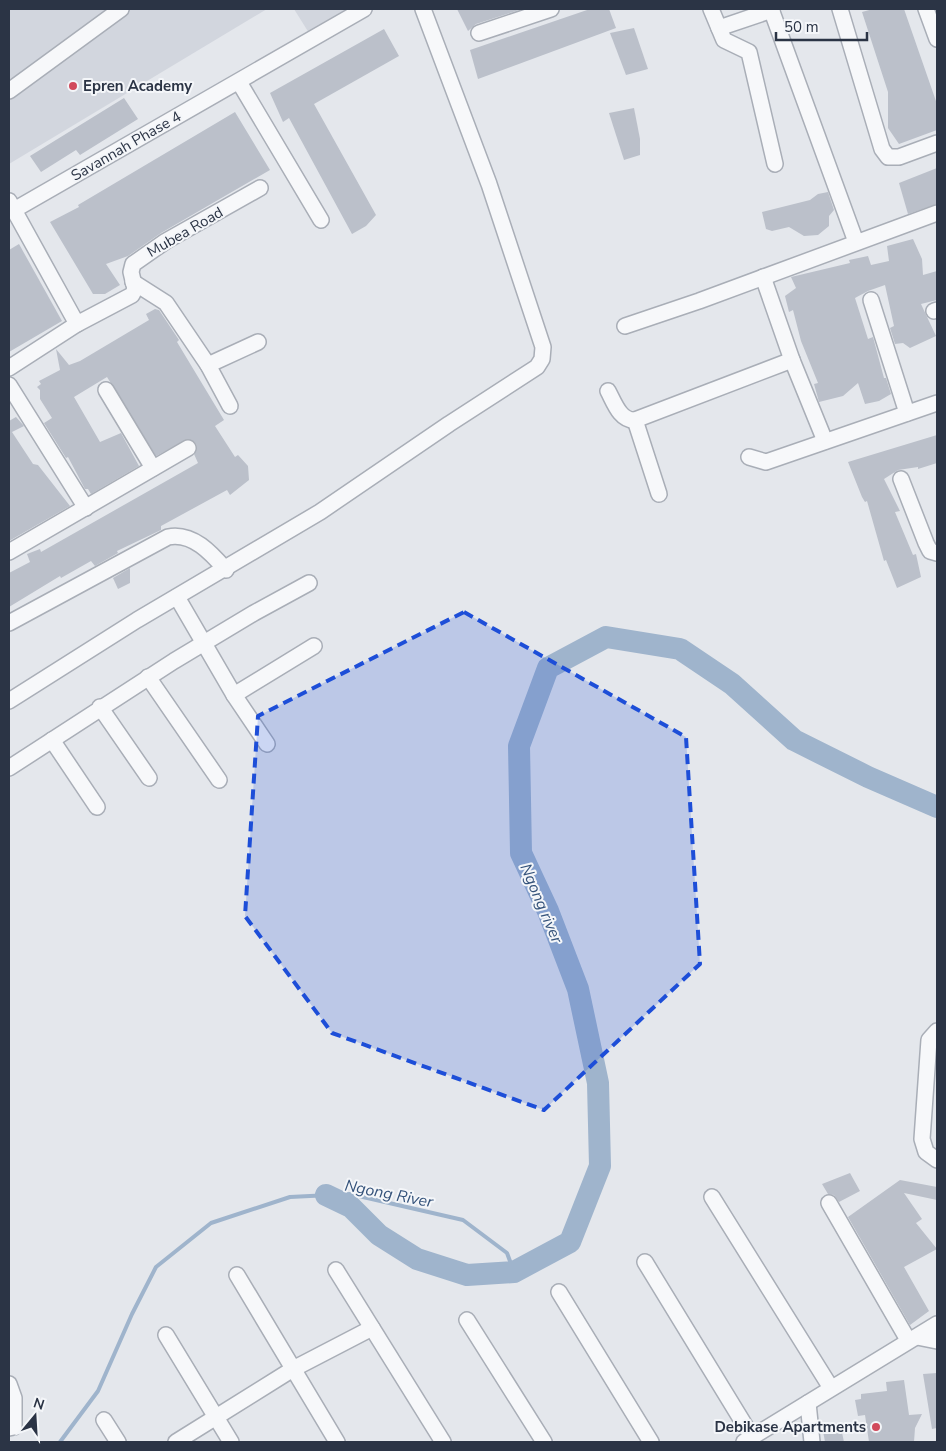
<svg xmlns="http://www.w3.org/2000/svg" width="946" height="1451" viewBox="0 0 946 1451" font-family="'Nunito Sans',sans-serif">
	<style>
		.built { fill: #d2d6de }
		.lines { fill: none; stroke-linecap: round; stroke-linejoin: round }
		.stream { stroke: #9fb4cc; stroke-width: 4 }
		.river { stroke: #9fb4cc; stroke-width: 22 }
		.building { fill: #bbc0ca }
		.minor-casing { stroke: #a9aeb7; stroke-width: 18 }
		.minor { stroke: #f7f8fa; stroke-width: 15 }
		.marked { fill: #1d4ed8; fill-opacity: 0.2; stroke: #1d4ed8; stroke-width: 4; stroke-dasharray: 10 6; stroke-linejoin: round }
		.poi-dot { fill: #d1495b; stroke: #f4f6f9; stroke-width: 2 }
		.labels { text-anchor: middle; stroke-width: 4; stroke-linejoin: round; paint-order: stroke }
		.poi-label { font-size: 15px; font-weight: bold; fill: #2b3445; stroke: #f4f6f9; text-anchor: start }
		.street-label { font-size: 15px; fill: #2b3445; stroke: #f4f6f9 }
		.water-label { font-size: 16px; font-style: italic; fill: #34527a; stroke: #f4f6f9 }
	</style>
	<rect width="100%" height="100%" fill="#e4e7ec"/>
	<g class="built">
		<path d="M9,9H267L9,164Z"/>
		<path d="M294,9H349L309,33Z"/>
	</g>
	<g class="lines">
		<path class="stream" d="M60,1442L98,1391L132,1314L156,1267L211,1223L290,1197L350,1194L463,1220L507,1253L514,1272"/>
		<path class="river" d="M326,1195L351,1207L379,1235L417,1259L467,1275L514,1272L570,1242L600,1166L598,1083L578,989L548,911L521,853L519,746L548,668L606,637L680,649L732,684L794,740L868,777L937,807"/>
	</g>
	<g class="building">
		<path d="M457,9H522L476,24L468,31Z"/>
		<path d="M590,9H609L616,28L478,79L470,50Z"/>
		<path d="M873,9H904L937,104V130L899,144L888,128V92L862,12Z"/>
		<path d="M634,28L648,69L626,75L610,33Z"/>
		<path d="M384,29L399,56L314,104L376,215L366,226L352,234L289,118L283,122L270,93Z"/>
		<path d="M124,98L138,119L80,155L76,150L41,172L30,156Z"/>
		<path d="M634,108L640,139V155L624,160L609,113Z"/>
		<path d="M235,112L270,170L161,233L128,256L106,264L120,285L105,294H93L50,222L79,207L78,205Z"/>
		<path d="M937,168V204L908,214L899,183Z"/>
		<path d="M828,192L834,210L829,216V226L818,235L804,236L789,227L772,231L766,229L762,212L810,200L818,194Z"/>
		<path d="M913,239L922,259L923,275L937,271V300L921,304L936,336L910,348L903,343L895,344L890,328L894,326L885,285L868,291L855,298L868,339L873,337L884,378H886L891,394L879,401L865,404L858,383L843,396L819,402L814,384L818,383L801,341L793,310L789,312L785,296L796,288L791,277L850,263L849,260L868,256L871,265L889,261L887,246Z"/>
		<path d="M19,244L62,321L9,352V250Z"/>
		<path d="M155,309L159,310L179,340L177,342L224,420L215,426L235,457L238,455L248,466L249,480L230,495L227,490L161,526V530L117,551L118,553L95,566L91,561L61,578L60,576L9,607V573L30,562L27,554L40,549L41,552L198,463L194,454L197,448L196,444L188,439L156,456L107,377L74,397L100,442L121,433L139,466L91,494L88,489H85L68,457L66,458L44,423L52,418L40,399V390L37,387L41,384L39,381L60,370L56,349L69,365L80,361L149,320L146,314Z"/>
		<path d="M16,417L24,426L12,432L33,464L38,465L70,506L9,541V421Z"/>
		<path d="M937,435V463L918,469V467L898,470L884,479L900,511L895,512L913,555L916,554L921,577L897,588L886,560L884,561L867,501L865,502L862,497L848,462Z"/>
		<path d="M130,568V583L118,589L113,578Z"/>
		<path d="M850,1173L860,1191L839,1202L834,1195L828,1194L822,1184Z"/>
		<path d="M900,1180L937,1187V1200L904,1193L922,1219L916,1223L937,1249L904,1267L929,1311L910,1325L848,1217Z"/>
		<path d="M937,1373V1428L932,1429L923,1374Z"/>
		<path d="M904,1380L909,1415L922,1414L915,1428L914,1442H869L865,1415L858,1416L855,1400L861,1399V1394L887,1391L886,1382Z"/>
		<path d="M840,1423L844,1442H825L822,1425Z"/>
	</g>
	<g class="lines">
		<defs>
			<g id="minor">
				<path d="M711,9L724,40L749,52L775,164"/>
				<path d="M771,9L856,242"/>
				<path d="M840,9L882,149L888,157H899L937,143"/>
				<path d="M926,9L937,39"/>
				<path d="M719,28L772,10"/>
				<path d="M479,33L551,9"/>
				<path d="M239,82L321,220"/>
				<path d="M9,91L121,9"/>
				<path d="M9,201L77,324"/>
				<path d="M14,210L364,9"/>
				<path d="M763,277L792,360L825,441"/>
				<path d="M133,282L166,303L208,365L230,406"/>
				<path d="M871,300L907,413"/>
				<path d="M934,311L937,310"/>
				<path d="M625,326L699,301L937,213"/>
				<path d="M208,365L258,342"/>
				<path d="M9,368L77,324L132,295L135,289L131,272L133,264L166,241L260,188"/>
				<path d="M9,385L86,508"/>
				<path d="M106,390L153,468"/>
				<path d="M608,391C614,402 620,421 635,420L792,360"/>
				<path d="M635,420L659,494"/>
				<path d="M749,457L766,462L937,403"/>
				<path d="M901,479L926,543L930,551L937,553"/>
				<path d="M9,552L188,448"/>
				<path d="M177,597L234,695L267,744"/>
				<path d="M9,623L168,537C193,532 212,554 226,570"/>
				<path d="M148,677L219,780"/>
				<path d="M234,695L314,646"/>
				<path d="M9,701L137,620L320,512L449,424L537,367L542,359L543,347L489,184L423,9"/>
				<path d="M100,707L149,778"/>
				<path d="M52,740L97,807"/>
				<path d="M9,768L174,661L254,613L309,583"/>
				<path d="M937,1031L929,1040L922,1139L926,1152L937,1160"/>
				<path d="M712,1197L831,1388"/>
				<path d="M829,1203L908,1340"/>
				<path d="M645,1262L752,1437"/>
				<path d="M336,1270L443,1442"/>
				<path d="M237,1275L337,1442"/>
				<path d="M559,1292L651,1442"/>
				<path d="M467,1320L544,1442"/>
				<path d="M166,1335L231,1442"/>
				<path d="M917,1337L937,1341"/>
				<path d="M9,1384L14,1398V1427L9,1428"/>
				<path d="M808,1403L812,1442"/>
				<path d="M104,1420L118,1442"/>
				<path d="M176,1442L293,1369L372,1328"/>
				<path d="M744,1442L937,1324"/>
			</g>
		</defs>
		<use href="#minor" class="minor-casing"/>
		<use href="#minor" class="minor"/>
	</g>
	<path class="marked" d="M464,612L686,737L700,964L544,1110L332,1033L245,916L258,716Z"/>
	<g class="poi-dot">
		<circle cx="73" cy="86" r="5"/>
		<circle cx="876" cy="1427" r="5"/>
	</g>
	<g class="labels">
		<g class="poi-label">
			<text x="83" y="91">Epren Academy</text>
			<text x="866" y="1432" text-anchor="end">Debikase Apartments</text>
		</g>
		<g class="street-label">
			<text transform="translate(126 146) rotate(-30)" y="5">Savannah Phase 4</text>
			<text transform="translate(185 232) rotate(-30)" y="5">Mubea Road</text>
		</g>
		<g class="water-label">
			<text transform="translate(542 903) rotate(67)" y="6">Ngong river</text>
			<text transform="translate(389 1193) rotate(11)" y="6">Ngong River</text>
		</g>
	</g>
	<rect width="946" height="1451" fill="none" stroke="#2b3445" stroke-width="20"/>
	<g transform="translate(35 1416) rotate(18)" stroke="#f4f6f9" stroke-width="4" paint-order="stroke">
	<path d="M0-4L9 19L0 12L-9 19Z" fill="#2b3445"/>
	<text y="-8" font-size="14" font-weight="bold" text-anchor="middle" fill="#2b3445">N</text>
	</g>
	<path d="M776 32v8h91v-8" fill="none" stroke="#2b3445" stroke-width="2.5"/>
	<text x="784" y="32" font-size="15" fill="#2b3445" stroke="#f4f6f9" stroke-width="4" paint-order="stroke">50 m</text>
</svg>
